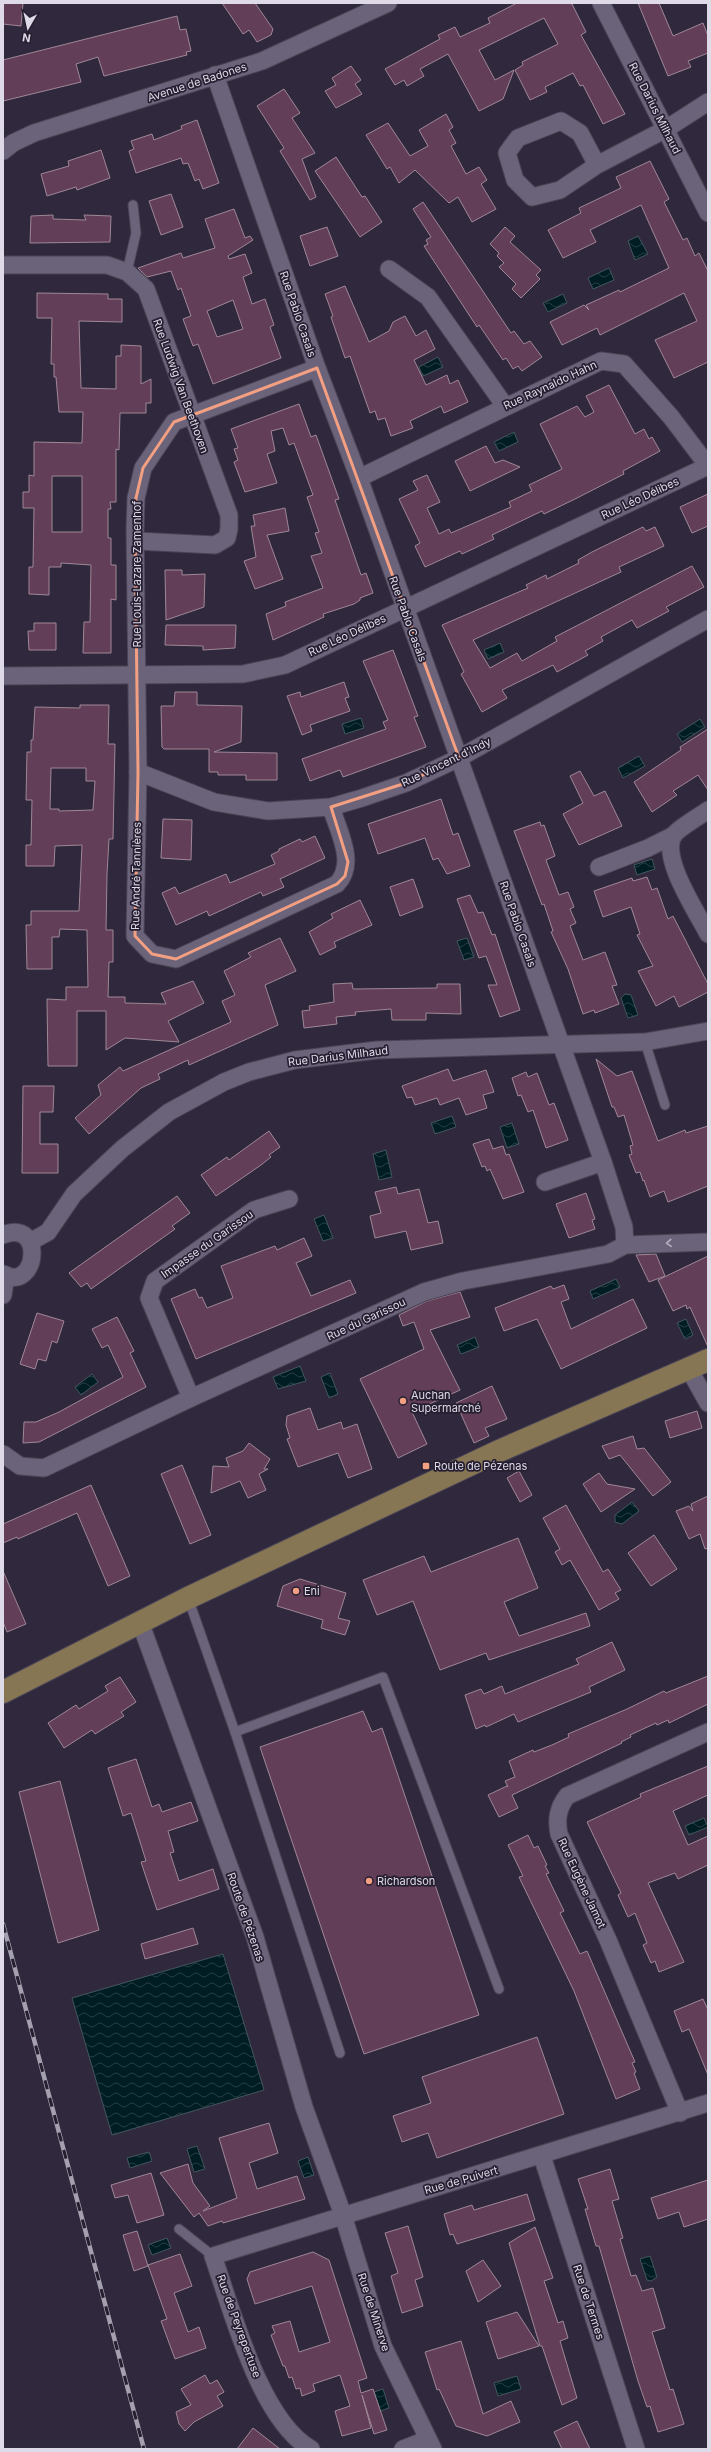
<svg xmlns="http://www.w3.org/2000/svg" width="711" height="2452" viewBox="0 0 711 2452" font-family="Inter,sans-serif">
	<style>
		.water { fill: url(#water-waves); stroke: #43565e }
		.building { fill: #623e58; stroke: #9f8797; fill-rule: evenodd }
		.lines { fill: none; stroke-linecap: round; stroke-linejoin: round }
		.lane-casing { stroke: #4b4556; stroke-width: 11 }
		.street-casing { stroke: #4b4556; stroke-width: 19 }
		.primary-casing { stroke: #4b4556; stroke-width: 24 }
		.lane { stroke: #6b637a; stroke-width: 9 }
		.street { stroke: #6b637a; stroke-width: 17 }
		.primary { stroke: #877654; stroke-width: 22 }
		.rail-casing { stroke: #a5a0af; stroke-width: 4.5 }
		.rail { stroke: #261f32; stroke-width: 3; stroke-dasharray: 9; stroke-linecap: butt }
		.oneway { stroke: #b6b0c1 }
		.marked { fill: none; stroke: #f39f82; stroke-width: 3; stroke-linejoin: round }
		.poi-dot { fill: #f39f82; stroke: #261f32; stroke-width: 1.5 }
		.labels { text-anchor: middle; stroke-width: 3.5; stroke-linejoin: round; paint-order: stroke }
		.street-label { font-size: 11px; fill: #dedae7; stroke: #261f32 }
		.poi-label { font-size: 11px; fill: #dedae7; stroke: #261f32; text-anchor: start }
	</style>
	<defs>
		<pattern id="water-waves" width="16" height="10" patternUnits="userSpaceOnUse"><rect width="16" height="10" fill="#001d23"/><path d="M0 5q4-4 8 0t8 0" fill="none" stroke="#253d43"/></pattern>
	</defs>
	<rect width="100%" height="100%" fill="#30293d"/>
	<g class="water">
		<path d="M638,236L648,254L635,260L628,241Z"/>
		<path d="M609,268L614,280L593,289L588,278Z"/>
		<path d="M563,294L567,303L548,312L543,303Z"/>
		<path d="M438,357L443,367L423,376L419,367Z"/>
		<path d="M514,432L518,442L499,451L494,442Z"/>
		<path d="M500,643L504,652L488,659L484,650Z"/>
		<path d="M361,718L364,728L345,734L342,724Z"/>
		<path d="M700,719L705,727L682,742L677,734Z"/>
		<path d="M639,756L645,766L623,778L618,768Z"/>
		<path d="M652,859L655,869L637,875L634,865Z"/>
		<path d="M467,938L474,957L464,960L457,941Z"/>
		<path d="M625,994L631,995L638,1015L628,1018L621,998Z"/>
		<path d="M452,1116L456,1127L435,1134L431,1123Z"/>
		<path d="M512,1123L519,1144L507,1148L500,1127Z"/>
		<path d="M386,1150L392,1177L379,1180L373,1154Z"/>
		<path d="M324,1215L333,1238L323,1241L314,1219Z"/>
		<path d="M616,1279L620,1287L593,1299L590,1291Z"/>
		<path d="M686,1319L693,1335L685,1339L677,1323Z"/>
		<path d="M475,1337L479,1347L461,1354L457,1345Z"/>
		<path d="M300,1366L306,1381L278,1389L273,1377Z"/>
		<path d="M330,1373L338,1394L329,1398L321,1377Z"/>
		<path d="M92,1374L98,1382L81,1395L75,1387Z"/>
		<path d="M632,1502L639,1511L622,1524L615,1522V1515Z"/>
		<path d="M704,1818L708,1827L689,1835L685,1826Z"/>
		<path d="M223,1954L264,2090L112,2135L72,1998Z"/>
		<path d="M197,2146L205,2169L194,2172L187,2149Z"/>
		<path d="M149,2152L152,2161L130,2168L127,2158Z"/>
		<path d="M308,2157L314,2175L304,2178L298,2161Z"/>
		<path d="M167,2238L171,2248L152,2255L148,2245Z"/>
		<path d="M650,2256L657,2277L651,2281L647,2280L640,2259Z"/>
		<path d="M517,2376L521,2389L498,2396L494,2383Z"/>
		<path d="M383,2389L389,2408L380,2411L374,2392Z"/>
	</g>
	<g class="building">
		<path d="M3,3H23L21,26L3,24Z"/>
		<path d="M222,3H255L273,29L271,35L257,42L249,30L243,34Z"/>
		<path d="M517,3H575L572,4L586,32L581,35L625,114L603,124L583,85L580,86L573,73L545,87L547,92L530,100L515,70L523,65L522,62L558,44L544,18L479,50L495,80L514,70L503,99L479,111L448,54L420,69L424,76L407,86L404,80L395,85L385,69L440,39L438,35L455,27L460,37L490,23L488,18Z"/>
		<path d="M638,3H659L673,36L703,23L708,36V53L688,61L691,67L668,76Z"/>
		<path d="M177,16L180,30L186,29L191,51L186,52L187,55L104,76L98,57L76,64L81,82L3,101V60Z"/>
		<path d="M351,66L361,80L355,84L362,94L336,108L325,91L336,85L332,78Z"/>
		<path d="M284,89L300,113L292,118L315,153L302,159L316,197L310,200L280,151L284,148L257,106Z"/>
		<path d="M446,114L453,127L449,130L456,143L451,146L466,174L479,167L487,180L481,184L496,209L472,222L458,197L449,203L415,170L399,183L390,167L387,169L366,135L388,123L410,156L428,146L419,130Z"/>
		<path d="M197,120L219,183L203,189L199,179L195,181L188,163L183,164L181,158L136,173L129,151L134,149L131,141L152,134L154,140L182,129L181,126Z"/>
		<path d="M101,150L110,178L77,190L76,187L47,196L41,174L69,166L68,161Z"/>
		<path d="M336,157L362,197L365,196L382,222L360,237L315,171Z"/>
		<path d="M650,161L669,199L664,202L683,240L687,238L695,256L699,253L708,271V362L674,378L655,340L697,321L684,293L600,335L597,328L562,345L550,322L584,305L589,310L586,305L619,290L620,292L669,268L641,205L590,230L596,242L563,258L548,230L581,213L579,208L621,188L616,177Z"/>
		<path d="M171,194L183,227L161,235L149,201Z"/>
		<path d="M423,202L511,333L514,331L524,344L530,341L542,357L522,371L518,366L513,369L506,358L503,360L479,325L477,327L424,246L428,244L426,240L431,237L413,209Z"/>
		<path d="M234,209L245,238L250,236L253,240L228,256L229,259L245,254L252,273L243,277L252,304L265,299L274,325L270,327L281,358L213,384L198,344L193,346L183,319L191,316L181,288L178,290L171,271L147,277L138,268L181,253L183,258L215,248L205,219ZM233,300L243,329L217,337L207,311Z"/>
		<path d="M53,215V219L86,220L84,215L111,216L110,242L30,243L31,216Z"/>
		<path d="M327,227L338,256L310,266L300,236Z"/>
		<path d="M505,227L515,236L510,242L541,270L536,275L540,279L521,298L512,289L516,284L499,267L504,263L497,256L499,253L490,244Z"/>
		<path d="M345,286L369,342L389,331L393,322L405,316L416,336L426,330L435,349L414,360L426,385L447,375L450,384L458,380L468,402L444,413L441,406L410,421L413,428L391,436L385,418L378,420L375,411L370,413L350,356L345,358L331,317L333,316L325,294Z"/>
		<path d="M37,293L108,294V299H122V322L79,321L81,388L116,389V356H121V345L141,346V384L151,379V403H146V413H120L119,450L116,449V502H110L111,509H108V538H111V565H116V600L111,599V653H83L84,622H90L91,565L61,563V567H49V595L29,594V567H33L34,508H23V492H29V475L34,476V442L82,443L83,412H59L56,377H54V364H51L52,318H37ZM52,476H82V532H52Z"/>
		<path d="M609,385L635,434L644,429L649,439L652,437L660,451L623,471L624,474L575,499L544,514L542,511L492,535L494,539L462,554L460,551L425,567L415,546L420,543L399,499L418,490L413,481L427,475L440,502L427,508L439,534L449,529L451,533L511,507L509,502L532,491L529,485L562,469L540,424L577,406L585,417L594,412L586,396Z"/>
		<path d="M299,404L311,437L316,435L339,499L335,500L361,575L366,573L373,593L360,598V600L354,604L323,614L324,617L273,640L266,614L286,606L285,602L323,588L311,556L322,553L315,533L319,532L307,497L313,495L294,443L289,445L283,428L271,431L275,451L267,454L277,483L245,492L234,462L238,460L234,449L238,448L231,429Z"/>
		<path d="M486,446L495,463L503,460L520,467L470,491L455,461Z"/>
		<path d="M708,494V526L692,533L680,507Z"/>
		<path d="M285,508L289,531L267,535L283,579L255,589L244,561L256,557L251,526H255L253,515Z"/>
		<path d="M643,527L646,531L655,527L664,546L619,567L621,572L473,640L490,668L517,653L522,661L557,641L555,637L692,566L704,587L666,607L669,611L637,628L632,620L601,637L603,641L585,651L588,655L557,672L553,665L502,690L507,698L482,712L461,674L464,672L442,625L528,588L526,585L546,575L547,579L579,563L578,560L592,552Z"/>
		<path d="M165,570H182V575L205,574L204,607L166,620Z"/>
		<path d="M34,623H56V650H29L28,631H34Z"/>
		<path d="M166,625H236L235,648L203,650V646L165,645Z"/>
		<path d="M393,650L418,716L414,717L426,747L343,777L340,770L310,781L302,759L386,729L383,722L388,720L363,661Z"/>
		<path d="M344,682L349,697L345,698L350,711L310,725L312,731L302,735L287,696L300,692L301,697Z"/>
		<path d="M175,692H197V705L242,706L241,742L214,752L277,753V780H246V775H218V772H209V749H164L162,747L161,706H174Z"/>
		<path d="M80,705H109L108,744H115L113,839H109L107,874L106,930H113V962H109L108,997H125V1003L166,1004L161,993L193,981L204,1003L168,1021L179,1042L125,1038L106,1050V1011H77V1066H48L47,999L66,1000V987H88L87,930L60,929L59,937H52V969H27L26,925H31V911H79L82,845L55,846L54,866H26V845H31L32,800H26L27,752H31V740H33L35,707L80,708ZM51,768H86V781H95L93,810L59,811V809H50Z"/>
		<path d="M708,729V790L698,775L673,791L677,795L652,812L634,782L681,750L680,747Z"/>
		<path d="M580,771L594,796L605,791L622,826L579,845L563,814L583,803L570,776Z"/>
		<path d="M441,799L453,835L458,833L470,866L447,874L438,858L433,860L425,838L378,854L368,824Z"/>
		<path d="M163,819L192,820L191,860L161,858Z"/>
		<path d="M540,822L541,826L544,825L555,856L546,860L559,895L568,892L574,907L570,909L576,923L570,926L583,960L605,952L617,985L612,986L619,1004L595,1013L594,1010L583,1014L568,969L551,932L553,931L544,904L542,905L514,831Z"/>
		<path d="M315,836L325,858L280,879L284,887L263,896L261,892L209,916L207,911L176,925L162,893L175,887L179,894L226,874L230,883L275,864L271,855L279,851V849L300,839L302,842Z"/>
		<path d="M647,877L652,890L657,888L668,919L673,916L708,984V992L679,1007L674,996L656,1006L638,971L653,966L637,935L640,934L631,907L603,917L594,891L632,878L633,881Z"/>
		<path d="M413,879L423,907L400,916L390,887Z"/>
		<path d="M470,895L478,913L483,912L492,935L495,934L520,1010L500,1017L488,985H497L486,956L479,958L457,899Z"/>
		<path d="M360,900L372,925L334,942L336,947L320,955L309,932L333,918L331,914Z"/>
		<path d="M280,938L296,971L265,985L278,1025L189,1065L188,1060L158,1074L160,1079L141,1088L89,1134L75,1118L101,1095L98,1085L120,1067L123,1071L231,1022L222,1001L235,995L224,971L251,957L248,953Z"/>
		<path d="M352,983L353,989L437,988V984H460L461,1014L426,1013V1020H392L391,1009L355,1012L356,1015L336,1017L337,1024L304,1028L302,1011L310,1010L309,1006L334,1002L333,984Z"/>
		<path d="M596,1059L617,1076L632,1071L658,1141L685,1130L686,1133L708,1126V1186L668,1202L664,1191L650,1197L644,1180L643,1181L640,1172L636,1173L629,1155L632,1154L630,1146L633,1145L624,1115L618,1117L614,1107H612Z"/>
		<path d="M448,1069L453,1081L486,1070L494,1092L483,1095L487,1108L466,1115L459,1098L440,1105L437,1098L415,1105L412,1097L407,1098L402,1086Z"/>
		<path d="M526,1072L528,1077L537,1073L549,1105L554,1103L568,1140L546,1148L533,1110L528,1112L521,1095L518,1096L512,1078Z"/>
		<path d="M23,1086H54L53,1112H40V1144H58V1173H22Z"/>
		<path d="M269,1131L280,1147L269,1155L271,1157L261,1165L216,1196L201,1175L227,1157L229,1160Z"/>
		<path d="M489,1139L493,1149L503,1146L506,1155L509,1154L524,1192L503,1199L490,1169L487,1171L485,1166L482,1167L473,1144Z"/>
		<path d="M396,1187L398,1194L419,1189L428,1223L438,1221L443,1243L411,1250L406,1231L375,1238L370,1216L381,1213L375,1192Z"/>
		<path d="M586,1193L595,1219L592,1220L595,1229L569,1238L556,1204Z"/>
		<path d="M177,1196L190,1213L172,1226L175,1229L91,1289L87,1283L81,1287L69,1273Z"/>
		<path d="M304,1238L312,1256L296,1263L311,1296L350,1280L356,1293L196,1359L171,1299L195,1289L199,1298L202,1297L207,1308L233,1298L221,1266L275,1246L277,1250Z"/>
		<path d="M656,1254L665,1276L649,1282L636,1255Z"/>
		<path d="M708,1256V1347L690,1307L687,1309L686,1305L673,1311L658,1280Z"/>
		<path d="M564,1285L569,1299L561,1302L571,1329L633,1299L647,1328L561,1369L537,1319L504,1331L495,1308L551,1286L553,1289Z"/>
		<path d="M460,1292L470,1317L430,1330L460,1390L412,1412L427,1444L398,1458L360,1379L424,1349L414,1322L403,1326L399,1315L427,1301Z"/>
		<path d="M37,1313L64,1321L57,1343L52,1341L46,1361L38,1359L35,1369L20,1364Z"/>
		<path d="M117,1317L134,1351L130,1353L146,1387L39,1442L23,1443L24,1422H36L59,1412L123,1377L108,1345L102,1348L92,1329Z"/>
		<path d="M492,1386L507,1419L485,1428L489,1436L474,1443L456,1403Z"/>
		<path d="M310,1408L318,1430L341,1422L343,1429L357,1424L372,1469L348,1478L338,1453L298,1467L287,1439L290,1438L286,1425L287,1416Z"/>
		<path d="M697,1411L702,1428L670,1438L665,1421Z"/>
		<path d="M633,1436L637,1449L644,1448L671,1482L653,1496L620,1455L609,1459L602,1446Z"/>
		<path d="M249,1443L270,1459L264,1469H268L259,1474L266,1490L248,1498L240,1481L211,1493L213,1466L229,1467L226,1458L243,1451Z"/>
		<path d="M182,1465L211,1535L190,1544L161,1474Z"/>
		<path d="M519,1471L532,1495L520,1502L507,1478Z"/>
		<path d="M599,1473L607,1484L635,1489L601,1512L583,1484Z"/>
		<path d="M91,1485L130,1576L108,1586L77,1513L18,1539L17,1537L3,1543V1524Z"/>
		<path d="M708,1496V1548L705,1549L700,1534L689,1539L676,1511L689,1506L693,1511L691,1504Z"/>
		<path d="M566,1505L603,1572L608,1569L621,1590L615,1593L619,1599L599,1610L570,1560L562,1565L555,1552L560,1549L543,1518Z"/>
		<path d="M654,1535L677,1569L651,1586L628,1553Z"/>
		<path d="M518,1538L538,1588L504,1602L519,1636L586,1613L590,1626L489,1660L486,1653L440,1670L413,1601L377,1615L363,1580L424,1556L431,1572Z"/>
		<path d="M3,1571L26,1624L7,1632L3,1622Z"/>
		<path d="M300,1579L346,1593L338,1618L350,1621L345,1635L321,1628L323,1620L277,1606L283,1586Z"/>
		<path d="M612,1642L625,1670L589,1687L591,1692L518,1722L514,1714L486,1727L485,1725L476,1729L465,1695L481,1689L484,1694L502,1686L505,1694L579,1664L576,1659Z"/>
		<path d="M708,1676V1704L669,1723L668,1720L657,1725L656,1723L630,1735L631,1737L621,1742L622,1743L512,1795L518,1808L499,1817L488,1795L507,1786L508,1787L505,1781L515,1777L509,1761L533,1750L534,1752L552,1745L569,1737L568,1734L627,1709L664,1691L666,1693Z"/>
		<path d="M120,1677L136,1702L121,1712L124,1716L95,1734L92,1730L64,1748L48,1723L76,1705L79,1709L108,1691L105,1686Z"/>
		<path d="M363,1711L372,1732L382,1728L479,2015L364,2054L260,1747Z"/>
		<path d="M136,1759L152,1807L159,1804L162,1812L191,1802L198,1821L168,1831L174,1852L170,1853L179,1881L213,1869L219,1889L157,1910L141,1862L146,1861L131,1813L123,1816L108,1768Z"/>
		<path d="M708,1766V1795L673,1811L688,1845L708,1836V1865L678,1879L675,1873L648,1883L684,1962L659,1972L655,1961L651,1963L643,1945L647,1943L635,1913L628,1917L618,1895L621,1893L587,1822L641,1797L640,1794Z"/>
		<path d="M60,1781L99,1930L58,1943L19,1792Z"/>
		<path d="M528,1835L534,1848L538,1846L547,1865L545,1866L549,1873L546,1874L564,1911L560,1913L580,1954L587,1951L635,2062L632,2063L636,2072L634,2073L640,2089L616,2099L574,1991L519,1877L523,1876L508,1845Z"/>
		<path d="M193,1928L198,1944L145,1959L141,1944Z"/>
		<path d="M703,1999L708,2010V2075L689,2029L682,2032L674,2011Z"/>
		<path d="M537,2037L564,2114L437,2158L428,2133L402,2142L393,2116L431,2103L422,2077Z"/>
		<path d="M269,2123L278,2153L249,2163L257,2189L297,2176L305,2199L223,2223L222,2221L208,2226L199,2213L194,2217L160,2173L188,2164L193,2183L210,2206L203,2211L237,2198L219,2138Z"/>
		<path d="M610,2169L619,2199L612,2201L623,2238L620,2239L631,2276L636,2275L642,2291L653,2288L665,2328L652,2332L670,2390L673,2389L684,2424L658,2432L650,2406L647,2407L638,2381L599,2246H596L585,2209H588L578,2179Z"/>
		<path d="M151,2173L164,2215L137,2223L128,2195L115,2198L111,2185Z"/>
		<path d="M708,2180V2219L684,2227L679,2212L658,2219L651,2198Z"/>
		<path d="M527,2194L535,2220L457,2244L453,2234L450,2235L444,2214L472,2205L474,2210Z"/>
		<path d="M408,2226L423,2277L415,2280L423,2306L402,2313L391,2276L398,2273L385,2233Z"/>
		<path d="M535,2227L553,2278L544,2281L558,2323L563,2321L568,2338L560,2341L577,2398L562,2405L542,2346H540L509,2243Z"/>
		<path d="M137,2231L148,2266L134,2271L123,2235Z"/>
		<path d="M313,2252L329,2260L367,2378L358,2381L361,2393L373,2389L387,2430L374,2434L362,2395L371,2428L342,2436L335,2411L350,2406L340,2375L313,2384L315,2391L302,2396L300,2388L296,2389L292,2377L289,2378L285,2366H283L271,2335L275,2333L272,2326L290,2321L299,2352L330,2342L312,2286L255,2304L247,2279L250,2272Z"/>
		<path d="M180,2254L192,2286L174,2293L188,2332L199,2327L206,2348L175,2359L161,2321L167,2319L148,2265Z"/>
		<path d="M483,2260L501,2286L478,2302L466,2271Z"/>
		<path d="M517,2312L539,2346L498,2359L486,2322Z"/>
		<path d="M461,2341L483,2414L511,2401L520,2422L487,2436L456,2426L439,2389L437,2390L425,2352Z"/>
		<path d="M205,2375L210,2384L217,2380L224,2392L217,2396L223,2406L194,2422L185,2431L179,2424L176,2412L191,2405L181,2389Z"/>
		<path d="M577,2421L590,2449H562L554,2432Z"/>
		<path d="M253,2428L280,2449H237Z"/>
	</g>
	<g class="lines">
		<defs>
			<g id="lane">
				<path d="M127,272L136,233L133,205"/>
				<path d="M645,1042L665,1105"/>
				<path d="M188,1598L235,1732L340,2053"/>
				<path d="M235,1732L383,1677L499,1989"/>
				<path d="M179,2229L213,2256"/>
			</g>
			<g id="street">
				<path d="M601,3L708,213"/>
				<path d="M215,75L317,368L359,478L603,1162L624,1227L625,1245"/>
				<path d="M3,151L13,143L34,133L262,61L388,3"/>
				<path d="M597,165L560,190L532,197L515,180L507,153L518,138L561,121L580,133L597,165L666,129L708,102"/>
				<path d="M3,265H107L127,272L146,289L229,515V529L227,538L215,545L137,541"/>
				<path d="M389,269L428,297L505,406"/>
				<path d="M317,368L174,422L143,468L136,498L135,529L138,772L135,936L152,954L176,959L337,884C357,863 338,831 331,807"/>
				<path d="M359,478L601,361L624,364L671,417L708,466"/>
				<path d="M3,676L243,674L285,665L708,466"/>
				<path d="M138,772L214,802L268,811L331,807L362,798L406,783L459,758L708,619"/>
				<path d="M708,810C700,816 677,829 673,836C661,859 697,912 708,934"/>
				<path d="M599,867L648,848L674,835"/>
				<path d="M545,1182L603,1162"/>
				<path d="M3,1235C46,1218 37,1294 3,1274"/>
				<path d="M30,1242L48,1232L74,1194L122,1149L169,1112L224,1082L249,1072L295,1060L377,1050L645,1042L708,1031"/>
				<path d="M3,1295L6,1275"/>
				<path d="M689,1369L708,1403"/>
				<path d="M191,1398L149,1298L155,1281L254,1210L289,1199"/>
				<path d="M3,1454L20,1466L44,1468L191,1398L424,1292L463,1281L608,1254L625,1245L708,1242"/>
				<path d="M140,1622L255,1937L304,2107L343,2215L383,2346L433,2449"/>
				<path d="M680,2113L608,1940L559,1834C556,1819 558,1808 567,1796L708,1732"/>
				<path d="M542,2156L636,2449"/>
				<path d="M311,2449C260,2420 232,2310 213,2256L708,2103"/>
				<path d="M403,2449L426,2440"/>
			</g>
			<path id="primary" d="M3,1692L188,1598L499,1451L708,1360"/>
		</defs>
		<use href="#lane" class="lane-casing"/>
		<use href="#street" class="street-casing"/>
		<use href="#primary" class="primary-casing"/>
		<use href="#lane" class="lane"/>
		<use href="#street" class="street"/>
		<use href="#primary" class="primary"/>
		<defs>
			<path id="rail" d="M3,1924L144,2449"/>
		</defs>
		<use href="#rail" class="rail-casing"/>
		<use href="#rail" class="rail"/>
	</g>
	<defs><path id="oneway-chevron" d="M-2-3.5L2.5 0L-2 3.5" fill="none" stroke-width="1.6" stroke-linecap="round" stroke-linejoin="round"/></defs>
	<use class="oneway" href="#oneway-chevron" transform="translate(669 1243) rotate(177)"/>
	<path class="marked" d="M317,368L459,758L406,783L331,807L348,862L345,876L337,884L176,959L152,954L135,936L138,772L135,529L136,498L143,468L174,422Z"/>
	<g class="poi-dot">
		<circle cx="403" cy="1401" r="4"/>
		<rect x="422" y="1462" width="8" height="8" rx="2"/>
		<circle cx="296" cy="1591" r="4"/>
		<circle cx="369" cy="1881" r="4"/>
	</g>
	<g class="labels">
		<g class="street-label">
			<text transform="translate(197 82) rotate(-18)" y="4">Avenue de Badones</text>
			<text transform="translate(655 108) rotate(63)" y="4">Rue Darius Milhaud</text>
			<text transform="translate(298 314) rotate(71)" y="4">Rue Pablo Casals</text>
			<text transform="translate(550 385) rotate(-25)" y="4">Rue Raynaldo Hahn</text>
			<text transform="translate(181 386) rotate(70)" y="4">Rue Ludwig Van Beethoven</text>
			<text transform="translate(640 498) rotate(-25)" y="4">Rue Léo Délibes</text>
			<text transform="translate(137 574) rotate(-90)" y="4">Rue Louis-Lazare Zamenhof</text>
			<text transform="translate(408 619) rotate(70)" y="4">Rue Pablo Casals</text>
			<text transform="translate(347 635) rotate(-25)" y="4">Rue Léo Délibes</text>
			<text transform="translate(446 762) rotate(-26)" y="4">Rue Vincent d'Indy</text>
			<text transform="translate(136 876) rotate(-89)" y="4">Rue André Tannières</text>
			<text transform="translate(518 924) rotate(71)" y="4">Rue Pablo Casals</text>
			<text transform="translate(338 1056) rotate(-7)" y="4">Rue Darius Milhaud</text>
			<text transform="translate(207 1244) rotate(-35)" y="4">Impasse du Garissou</text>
			<text transform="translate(366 1319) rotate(-25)" y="4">Rue du Garissou</text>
			<text transform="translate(582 1883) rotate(65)" y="4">Rue Eugène Jamot</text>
			<text transform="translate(246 1917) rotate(71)" y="4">Route de Pézenas</text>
			<text transform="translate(461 2180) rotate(-16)" y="4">Rue de Puivert</text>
			<text transform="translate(589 2302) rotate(72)" y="4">Rue de Termes</text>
			<text transform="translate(374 2312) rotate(72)" y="4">Rue de Minerve</text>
			<text transform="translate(239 2326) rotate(70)" y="4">Rue de Peyrepertuse</text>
		</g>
		<g class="poi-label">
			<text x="411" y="1399">Auchan<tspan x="411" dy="13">Supermarché</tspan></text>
			<text x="434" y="1470">Route de Pézenas</text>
			<text x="304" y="1595">Eni</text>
			<text x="377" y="1885">Richardson</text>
		</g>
	</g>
	<rect width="711" height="2452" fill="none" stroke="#dedae7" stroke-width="8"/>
	<g transform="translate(28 28) rotate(189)" stroke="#261f32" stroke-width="3" paint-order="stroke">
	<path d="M0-3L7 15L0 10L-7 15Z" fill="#dedae7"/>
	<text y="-6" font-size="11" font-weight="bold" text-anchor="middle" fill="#dedae7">N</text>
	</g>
</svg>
